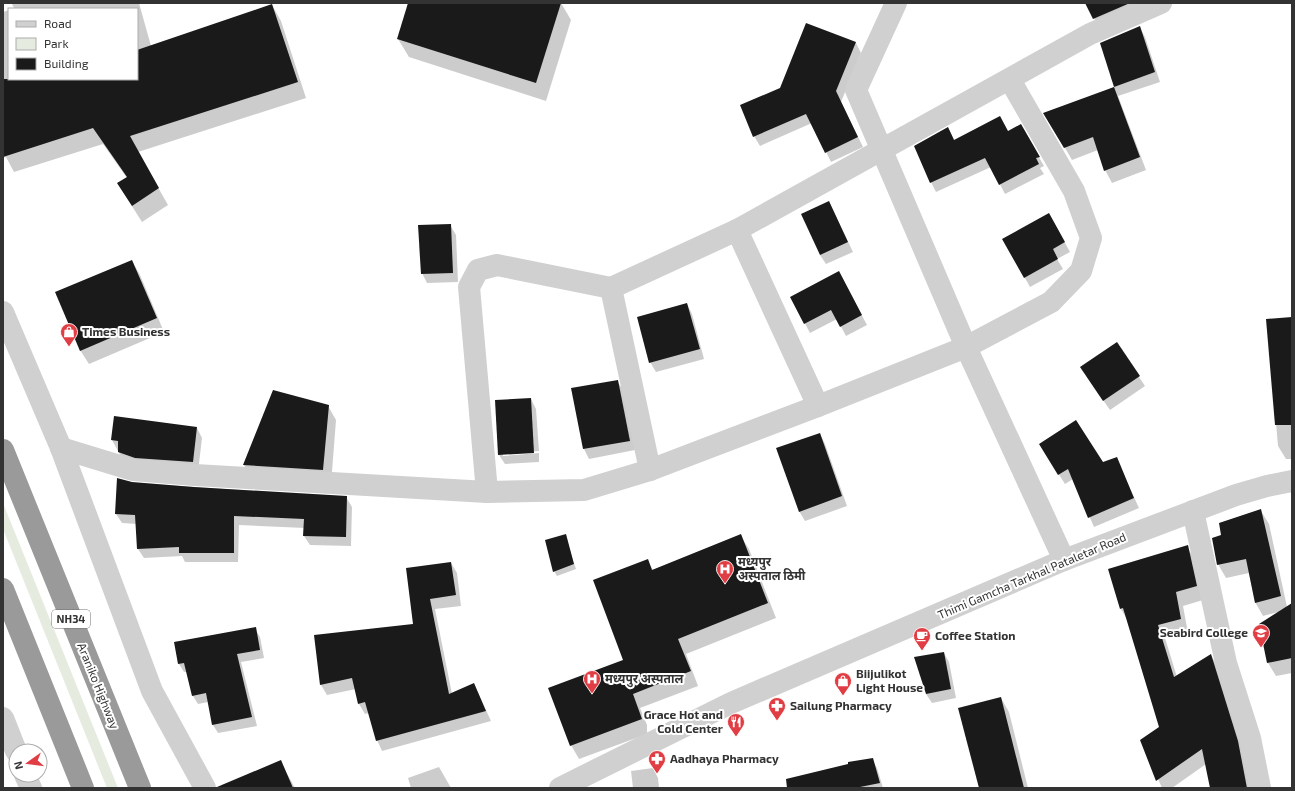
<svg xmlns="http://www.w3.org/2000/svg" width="1295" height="791" viewBox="0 0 1295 791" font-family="'Exo 2','Noto Sans Devanagari',sans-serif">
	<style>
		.green { fill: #e5ebdf }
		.shadow { fill: #0003 }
		.building { fill: #1a1a1a }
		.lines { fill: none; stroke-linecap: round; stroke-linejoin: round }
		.minor { stroke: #d0d0d0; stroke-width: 22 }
		.highway { stroke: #9a9a9a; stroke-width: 22 }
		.labels { text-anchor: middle; stroke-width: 4; stroke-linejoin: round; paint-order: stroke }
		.shield { fill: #fff; stroke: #707070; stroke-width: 1 }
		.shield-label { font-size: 11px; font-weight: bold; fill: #333 }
		.poi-label { font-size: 12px; font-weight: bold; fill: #333; stroke: #fff; text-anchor: start }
		.street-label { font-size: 12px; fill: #333; stroke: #fff }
	</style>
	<rect width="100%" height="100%" fill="#fff"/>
	<path class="green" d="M3,503L118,788H107L3,529Z"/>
	<g class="shadow">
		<path d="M15,3H139L151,46L272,5L281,21L306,98L138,152L168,205L142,222L118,184L127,178L103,144L14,172L6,157L3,158V12L9,10V79H137V9H12L14,8L12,4Z"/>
		<path d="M409,3H561L571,20L546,101L409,57L398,39Z"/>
		<path d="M1086,3H1133L1138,15L1101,31Z"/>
		<path d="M807,24L856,43L861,53L841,102L863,147L831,162L812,123L760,146L754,136L781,89Z"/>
		<path d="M1139,27L1145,37L1160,82L1118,96L1146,170L1112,183L1105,170L1098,150L1072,160L1045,113L1115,87L1102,44Z"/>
		<path d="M1021,126L1044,166L1040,168L1044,174L1005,194L991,167L936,192L931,182L948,128L955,141L1008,132Z"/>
		<path d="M829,202L853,252L826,264L820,255Z"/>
		<path d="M1049,214L1070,252L1057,259L1063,269L1030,287L1003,239Z"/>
		<path d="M450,225L456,235L458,282L427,283L422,273Z"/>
		<path d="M132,261L140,275L164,332L89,364L80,350Z"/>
		<path d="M844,282L867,325L846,336L837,319L810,333L791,297Z"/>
		<path d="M687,304L692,314L704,359L656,372L650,362Z"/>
		<path d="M1292,318V459H1286L1278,446L1267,320Z"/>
		<path d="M1117,344L1145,386L1110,410L1087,377Z"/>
		<path d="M617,381L623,390L635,450L589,459L584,449L573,389Z"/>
		<path d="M274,391L328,406L336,420L331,484L252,479L244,465Z"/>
		<path d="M531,399L536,409L539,451L503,454V456L539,453V462L505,464L499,455Z"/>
		<path d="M197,428L202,438L198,472L124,462L112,440Z"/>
		<path d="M820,434L825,444L847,506L805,521L799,511Z"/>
		<path d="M1046,454L1103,464L1116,458L1139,508L1094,527L1073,479L1065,484Z"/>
		<path d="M132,483L346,497L352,507L351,546L310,545L304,536L305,528L239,525L238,562H185L182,556L144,558L138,549L137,524L122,523L116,514Z"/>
		<path d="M1261,511L1269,524L1287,607L1292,604V673L1276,676L1268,663L1260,624L1278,612L1263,616L1255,602L1249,573L1226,578L1218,564L1223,536Z"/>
		<path d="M740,535L749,549L776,618L686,654L698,686L640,708L647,725V734L579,759L571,745L624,660L647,560L653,570Z"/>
		<path d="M565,536L576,569L557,576L554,571Z"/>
		<path d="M1187,547L1195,560L1203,600L1183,606L1188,633L1165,638L1177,677L1211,655L1218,668L1245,755L1252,788H1211L1206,764L1172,788H1162L1141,740L1160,727L1128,621L1121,609Z"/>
		<path d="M451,563L457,573L461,606L435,609L452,694L474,684L491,721L382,751L377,740L369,713L365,714L359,704L356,689L327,695L321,685L316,636L414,625Z"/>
		<path d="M255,629L260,637L264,658L241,662L257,726L218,733L213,725L208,702L198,704L193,696L187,672H184L179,664L175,642Z"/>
		<path d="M944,653L949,662L956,698L932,703L926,694Z"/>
		<path d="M1001,698L1009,712L1028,788H980Z"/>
		<path d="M872,759L877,768L883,788H795Z"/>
		<path d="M280,761L295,788H246Z"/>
		<path d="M439,767L451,788H411L408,778Z"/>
		<path d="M653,768L658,778L659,788H633L631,771Z"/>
	</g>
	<g class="building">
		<path d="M408,3H561L536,83L397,39Z"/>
		<path d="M1085,3H1130L1093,19Z"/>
		<path d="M272,4L298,82L130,136L159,188L132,206L117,183L127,177L93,128L3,157V79H137V50Z"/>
		<path d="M806,23L856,42L836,91L858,137L825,153L806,114L753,137L740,105L780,88Z"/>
		<path d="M1140,26L1155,72L1114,87L1100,43Z"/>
		<path d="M1114,87L1140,157L1104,171L1093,137L1064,148L1043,113Z"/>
		<path d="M1000,116L1008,131L1021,124L1040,157L1036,158L1039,164L999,185L985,158L930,183L914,146L948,127L954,140Z"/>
		<path d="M829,201L848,242L820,255L801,214Z"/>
		<path d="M1049,213L1065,242L1053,249L1058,259L1024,278L1002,239Z"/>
		<path d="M451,224L453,273L421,274L418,225Z"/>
		<path d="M132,260L157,318L80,351L55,292Z"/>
		<path d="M839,271L862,315L840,327L831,310L804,324L790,297Z"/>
		<path d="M687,303L700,349L649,363L637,317Z"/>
		<path d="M1292,317V425H1275L1266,319Z"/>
		<path d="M1117,342L1140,376L1103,401L1080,367Z"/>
		<path d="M618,380L630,441L583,449L571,388Z"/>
		<path d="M273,390L329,405L323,470L243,465Z"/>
		<path d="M531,398L534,453L498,455L495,400Z"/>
		<path d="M114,416L197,427L193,462L135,458L118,452V441L111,440Z"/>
		<path d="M1076,420L1103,462L1117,457L1134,498L1088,518L1068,469L1058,475L1039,444Z"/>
		<path d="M820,433L842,496L799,512L776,448Z"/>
		<path d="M117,478L132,482L194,487L347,496L346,537L303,536L304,519L234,516V553H179V547L137,549L135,515L115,514Z"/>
		<path d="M1261,509L1281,596L1255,603L1246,559L1217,565L1212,538L1221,535L1219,523Z"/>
		<path d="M566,534L574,564L553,572L545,540Z"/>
		<path d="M741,534L768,603L678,639L691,671L633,694L642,719L570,746L548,688L623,660L593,580L648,559L652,570Z"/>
		<path d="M1188,545L1197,586L1176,592L1181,619L1158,625L1174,677L1211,654L1238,741L1247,788H1210L1202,749L1156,781L1140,740L1159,727L1123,608L1120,609L1108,569Z"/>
		<path d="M451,562L456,595L430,599L449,694L474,683L486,711L376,741L365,702L358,704L352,678L320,685L314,635L413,624L406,568Z"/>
		<path d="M1292,603V658L1267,663L1259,624Z"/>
		<path d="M256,627L260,650L237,654L252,717L212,725L206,693L192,696L184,663L178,664L174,642Z"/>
		<path d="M944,652L951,689L926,694L914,657Z"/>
		<path d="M1001,697L1024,788H979L958,708Z"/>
		<path d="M873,758L880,783L855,788H787L786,779L848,764V762Z"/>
		<path d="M281,760L293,788H217V787Z"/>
	</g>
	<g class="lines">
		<g class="minor">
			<path d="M896,3L856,90L966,347L1064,560"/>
			<path d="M737,230L818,406"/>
			<path d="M611,288L650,470"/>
			<path d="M3,312L61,448L152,691L205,788"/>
			<path d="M61,448L133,470L195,475L487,492L584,490L650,470L818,406L966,347L1051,302L1081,271L1091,238L1074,191L1010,80"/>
			<path d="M487,492L469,287L478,270L497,265L611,288L737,230L1090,34L1161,3"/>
			<path d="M1193,511L1226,663L1250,738L1260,788"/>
			<path d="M3,718L16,751"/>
			<path d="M25,775L31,788"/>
			<path d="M560,788L731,703L1064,560L1236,495L1267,486L1292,481"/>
		</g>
		<g class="highway">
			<path d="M3,450L140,788"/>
			<path d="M3,589L83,788"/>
		</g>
	</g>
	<defs>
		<symbol id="shop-pin" viewBox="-11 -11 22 30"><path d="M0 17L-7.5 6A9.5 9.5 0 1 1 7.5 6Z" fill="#e03e44" stroke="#fff"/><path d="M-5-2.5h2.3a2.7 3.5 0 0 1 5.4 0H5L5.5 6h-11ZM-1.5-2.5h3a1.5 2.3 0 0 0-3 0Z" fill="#fff"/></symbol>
		<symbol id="hospital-pin" viewBox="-11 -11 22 30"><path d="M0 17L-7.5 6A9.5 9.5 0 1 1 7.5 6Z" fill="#e03e44" stroke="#fff"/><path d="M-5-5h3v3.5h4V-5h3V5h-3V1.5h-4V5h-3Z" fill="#fff"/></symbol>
		<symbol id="university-pin" viewBox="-11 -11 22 30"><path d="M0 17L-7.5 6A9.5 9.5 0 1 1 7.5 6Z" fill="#e03e44" stroke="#fff"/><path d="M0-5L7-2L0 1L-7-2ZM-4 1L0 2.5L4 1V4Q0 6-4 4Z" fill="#fff"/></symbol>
		<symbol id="cafe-pin" viewBox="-11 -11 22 30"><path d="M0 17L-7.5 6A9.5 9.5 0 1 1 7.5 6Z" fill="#e03e44" stroke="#fff"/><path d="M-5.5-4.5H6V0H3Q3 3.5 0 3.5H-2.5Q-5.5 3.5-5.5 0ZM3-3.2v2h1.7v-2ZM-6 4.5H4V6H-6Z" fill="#fff"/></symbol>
		<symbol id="pharmacy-pin" viewBox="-11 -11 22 30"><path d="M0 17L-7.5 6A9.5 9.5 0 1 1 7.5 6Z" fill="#e03e44" stroke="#fff"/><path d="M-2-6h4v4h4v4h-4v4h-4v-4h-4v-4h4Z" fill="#fff"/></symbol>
		<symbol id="restaurant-pin" viewBox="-11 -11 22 30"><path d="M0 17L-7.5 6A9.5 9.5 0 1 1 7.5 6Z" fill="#e03e44" stroke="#fff"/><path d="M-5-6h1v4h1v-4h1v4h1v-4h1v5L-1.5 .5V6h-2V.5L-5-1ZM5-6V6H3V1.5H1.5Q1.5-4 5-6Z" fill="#fff"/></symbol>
	</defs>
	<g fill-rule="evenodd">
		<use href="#shop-pin" x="59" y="322" width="20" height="27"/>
		<use href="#hospital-pin" x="715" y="559" width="20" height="27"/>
		<use href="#university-pin" x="1251" y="623" width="20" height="27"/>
		<use href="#cafe-pin" x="912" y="626" width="20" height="27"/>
		<use href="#hospital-pin" x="582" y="669" width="20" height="27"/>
		<use href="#shop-pin" x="833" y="671" width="20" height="27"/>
		<use href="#pharmacy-pin" x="767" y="696" width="20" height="27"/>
		<use href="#restaurant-pin" x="726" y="712" width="20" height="27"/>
		<use href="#pharmacy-pin" x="647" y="749" width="20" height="27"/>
	</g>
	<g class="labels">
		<rect class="shield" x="52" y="610" width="38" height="18" rx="3"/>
		<g class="shield-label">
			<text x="71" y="623">NH34</text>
		</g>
		<g class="poi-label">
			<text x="82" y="336">Times Business</text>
			<text x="738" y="566">मध्यपुर<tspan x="738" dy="14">अस्पताल ठिमी</tspan></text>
			<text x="1248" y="637" text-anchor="end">Seabird College</text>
			<text x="935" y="640">Coffee Station</text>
			<text x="856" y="678">Biijulikot<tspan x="856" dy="14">Light House</tspan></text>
			<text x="605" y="683">मध्यपुर अस्पताल</text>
			<text x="790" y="710">Sailung Pharmacy</text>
			<text x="723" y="719" text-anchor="end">Grace Hot and<tspan x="723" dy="14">Cold Center</tspan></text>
			<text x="670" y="763">Aadhaya Pharmacy</text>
		</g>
		<g class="street-label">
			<text transform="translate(1032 576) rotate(-23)" y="4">Thimi Gamcha Tarkhal Pataletar Road</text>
			<text transform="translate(98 686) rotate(68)" y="4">Araniko Highway</text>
		</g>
	</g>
	<rect width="1295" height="791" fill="none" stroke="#333333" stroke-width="8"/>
	<rect x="8" y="8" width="130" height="72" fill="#ffffff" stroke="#adadad"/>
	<rect x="16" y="21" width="20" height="6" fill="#d0d0d0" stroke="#adadad"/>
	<text x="44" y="28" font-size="12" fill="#333333">Road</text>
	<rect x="16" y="38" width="20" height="12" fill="#e5ebdf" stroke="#adadad"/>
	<text x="44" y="48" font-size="12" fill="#333333">Park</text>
	<rect x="16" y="58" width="20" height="12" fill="#1a1a1a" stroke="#adadad"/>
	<text x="44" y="68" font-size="12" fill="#333333">Building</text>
	<g transform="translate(28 763) rotate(256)"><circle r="19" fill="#ffffff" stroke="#adadad"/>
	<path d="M0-3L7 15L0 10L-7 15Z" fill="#e03e44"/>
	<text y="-6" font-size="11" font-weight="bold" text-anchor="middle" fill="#333333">N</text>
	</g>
</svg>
